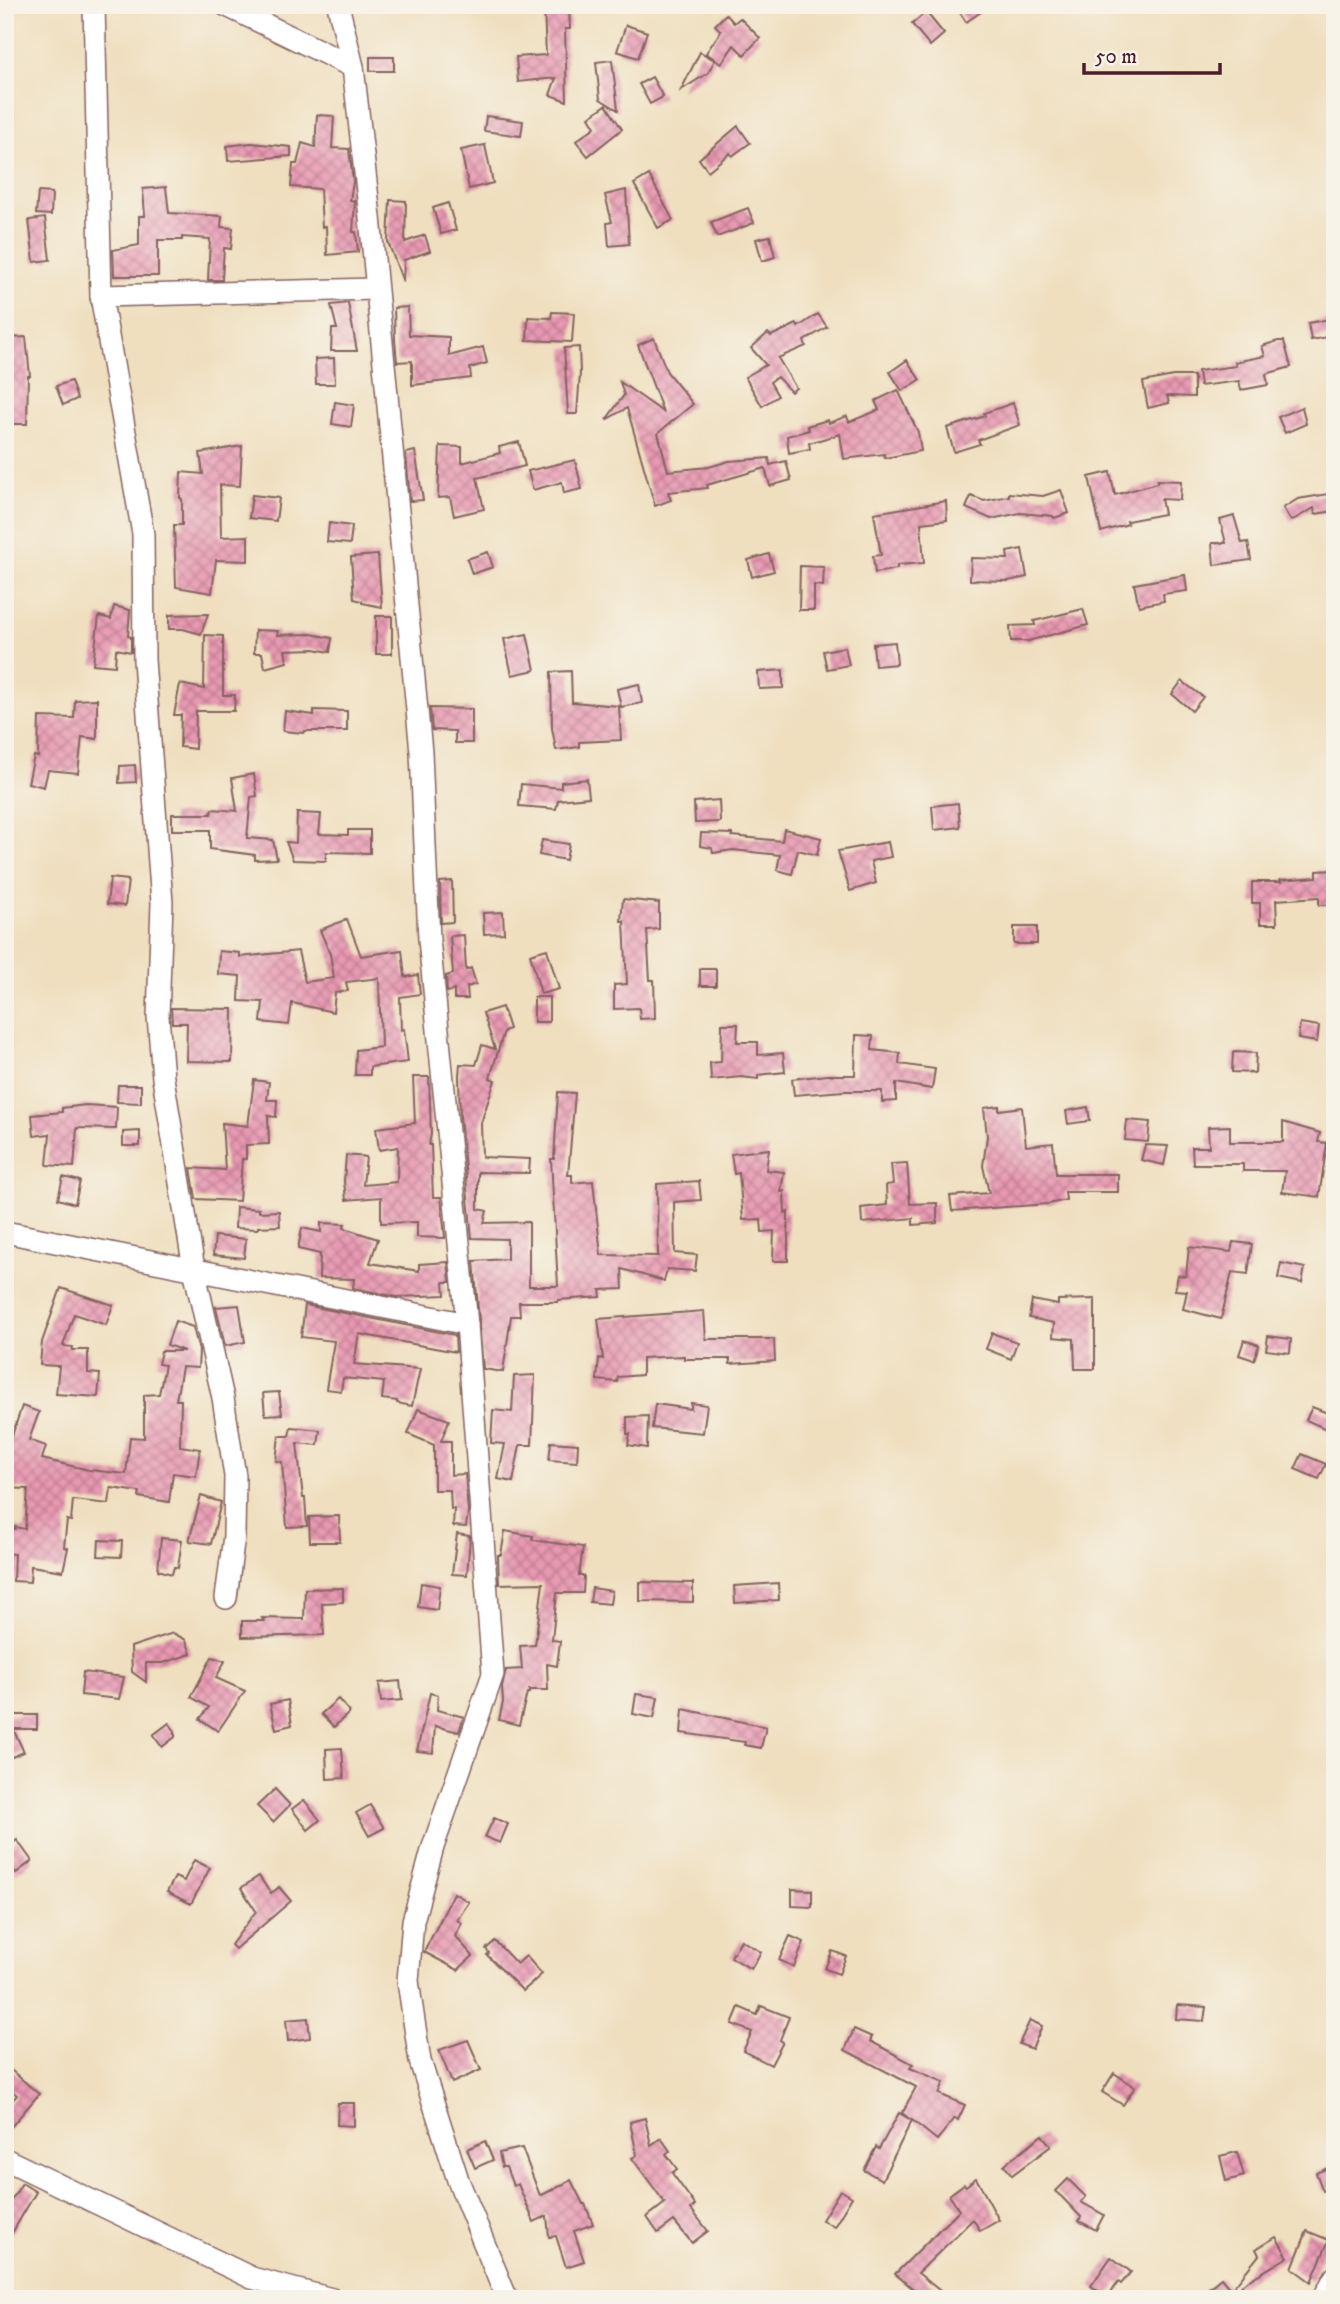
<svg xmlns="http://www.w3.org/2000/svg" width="1340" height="2304" viewBox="0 0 1340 2304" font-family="'IM FELL DW Pica',serif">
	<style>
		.building { fill: url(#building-cross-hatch) }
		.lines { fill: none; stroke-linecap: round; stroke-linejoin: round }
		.street-casing { stroke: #84625f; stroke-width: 24 }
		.street { stroke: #fff; stroke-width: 21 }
	</style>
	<defs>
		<pattern id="building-cross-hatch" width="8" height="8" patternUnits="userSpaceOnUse" patternTransform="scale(1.75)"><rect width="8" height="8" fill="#e899b2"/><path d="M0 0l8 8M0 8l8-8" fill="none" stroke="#be7c91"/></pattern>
	</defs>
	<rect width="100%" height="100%" fill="#f7f3e8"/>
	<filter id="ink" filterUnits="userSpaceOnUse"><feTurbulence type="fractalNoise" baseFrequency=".0143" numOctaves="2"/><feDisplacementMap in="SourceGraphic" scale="14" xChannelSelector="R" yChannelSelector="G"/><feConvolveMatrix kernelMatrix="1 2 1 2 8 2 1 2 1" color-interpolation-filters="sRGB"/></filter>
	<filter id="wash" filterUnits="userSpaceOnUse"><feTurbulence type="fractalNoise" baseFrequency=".00686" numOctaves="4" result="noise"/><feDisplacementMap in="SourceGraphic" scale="28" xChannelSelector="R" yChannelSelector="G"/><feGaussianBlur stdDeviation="1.57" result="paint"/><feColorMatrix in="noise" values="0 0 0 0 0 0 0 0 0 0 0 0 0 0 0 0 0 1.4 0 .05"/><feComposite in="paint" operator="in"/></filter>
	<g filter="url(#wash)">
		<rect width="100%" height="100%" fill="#efdfbf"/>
		<g id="blocks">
			<g class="building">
				<path d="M955,5H991L966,22Z"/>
				<path d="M569,7L570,29H565L567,101L550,95L556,78L518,82L516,57L546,55L544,8Z"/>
				<path d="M926,12L944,34L930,46L912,24Z"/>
				<path d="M726,14L734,23L740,18L760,38L744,55L734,45L721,64L706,53L721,31L715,25Z"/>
				<path d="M626,25L647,32L638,58L617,51Z"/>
				<path d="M700,52L715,60L708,73L681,90Z"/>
				<rect x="370" y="57" width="24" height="14"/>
				<path d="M612,60L618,110L600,99L596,62Z"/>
				<path d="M652,77L663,97L650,104L639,84Z"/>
				<path d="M606,105L622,129L588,156L576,141L595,127L589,117Z"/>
				<path d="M317,115L334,116L332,148L349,149L353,182L350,200L355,201L353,232H356L358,252L327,255L326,226L322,227L320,189L291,187L293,164H297L302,143L315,147Z"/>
				<path d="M486,116L523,121L521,136L484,131Z"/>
				<path d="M738,126L750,143L732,156L730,153L708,171L699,159Z"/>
				<path d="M251,143L291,147V156L228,161L227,146Z"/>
				<path d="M485,145L493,183L469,189L461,150Z"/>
				<path d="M649,175L673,220L658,228L634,184Z"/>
				<path d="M166,187L169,213L222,216L221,227L233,228L231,249L224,248L222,280H208L210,239L182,237V240H158V276H114L113,250L139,245V216H145L143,189Z"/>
				<path d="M626,190L629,244L609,246L607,223L612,222L605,195Z"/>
				<path d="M38,192L52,193L51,215L36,214Z"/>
				<path d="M390,200L406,201L405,242L425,235L430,251L404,260L403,282L388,242Z"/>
				<path d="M448,203L456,230L441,234L433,208Z"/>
				<path d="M748,208L754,223L717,237L711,222Z"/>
				<path d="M45,218L50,260L34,262L29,220Z"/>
				<path d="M770,236L775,257L762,261L756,239Z"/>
				<path d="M348,303L357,351H331L332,329H337L331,305Z"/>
				<path d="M408,307L409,335L449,337V356L483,347L487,363L470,368L471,378L412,385V361L397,362L395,340L394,308Z"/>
				<path d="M552,312L574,313L572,342L527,340L528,317L551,318Z"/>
				<path d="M818,314L827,327L804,341L806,346L778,358L796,388L791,392L777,377L770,382L778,396L762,406L745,377L766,365L751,348L768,333L771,336L797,324L798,327Z"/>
				<path d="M1330,319L1333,336L1311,340L1308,323Z"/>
				<path d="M26,337L30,376H28L27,424H5V338Z"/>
				<path d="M654,338L667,372L693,404L658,433L668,471L709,467L729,461L769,458L770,465L786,461L791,480L770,486L765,468L707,485L708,488L668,492L671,500L655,506L627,408L606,420L624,395L620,382L663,412L638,345Z"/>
				<path d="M1278,341H1284L1291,367L1266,374L1268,385L1241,390L1239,381L1200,386L1198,371L1236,366L1235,362L1265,356L1262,346Z"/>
				<path d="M579,347L580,373L577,414H568L564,348Z"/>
				<path d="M334,358L335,384H316L315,359Z"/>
				<path d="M907,360L920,380L902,391L890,372Z"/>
				<path d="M1173,376H1194V397L1167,396L1169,403L1148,408L1143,382Z"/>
				<path d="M71,381L77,399L63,405L56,386Z"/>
				<path d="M898,390L918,432L921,451L885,458L884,454L844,459L840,434L809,443L810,449L789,453L787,436L809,430L807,426L828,420L829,423L847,416L849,422L879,410L875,401Z"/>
				<path d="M335,402L354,405L351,427L332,424Z"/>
				<path d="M1013,403L1020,425L978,440L980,444L954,452L947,428L985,416L984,413Z"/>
				<path d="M1302,407L1306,424L1285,433L1278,417Z"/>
				<path d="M519,442L525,466L477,478L484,509L454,516L450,497L438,498L440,446L462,447V463L500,453L499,447Z"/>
				<path d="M242,446L240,486L220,485L221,537L248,536V561L216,560L212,593L176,587L174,525H182V499L180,498L181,472L203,474L200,453Z"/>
				<path d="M415,451L423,500L410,501L406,453Z"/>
				<path d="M575,460L582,489L564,493L562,482L533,490L528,471Z"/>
				<path d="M1110,472L1115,495L1157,483V480L1181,481L1180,500L1161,499L1164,514L1127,521L1128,524L1101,532L1089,477Z"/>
				<path d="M1061,490L1069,513L1054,518L1053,516L1020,513L991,519L966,508L971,496L984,501L1009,496V493L1043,496Z"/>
				<path d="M1335,493V511L1315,514L1314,508L1291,521L1283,508L1298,499Z"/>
				<path d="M252,495L279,498L276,521L249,518Z"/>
				<path d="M946,501L947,520L921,523L924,563L897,565V569L875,573L873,556L881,555L874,513Z"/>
				<path d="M1234,516L1242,543L1248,542L1251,560L1214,565L1212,543H1226L1220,520Z"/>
				<path d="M329,523L352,526L350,544L327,542Z"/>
				<path d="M1022,549L1027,577L1008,581L970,580L971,558L1008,559L1007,552Z"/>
				<path d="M488,552L493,567L472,574L467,559Z"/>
				<path d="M769,554L774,571L752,577L748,560Z"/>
				<path d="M378,555L382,607L362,603V601L354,599L351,557Z"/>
				<path d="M800,566L824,567L823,586L814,585V610H799Z"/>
				<path d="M1185,575L1187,591L1163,594L1164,601L1139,606L1134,584Z"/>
				<path d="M114,606L130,610L128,636L131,637V652L116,649L115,666L93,664L99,616L111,619Z"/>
				<path d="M1083,609L1088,625L1028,641H1011L1010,626L1035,625L1034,621Z"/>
				<path d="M208,614L201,634L183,629H169V615Z"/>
				<rect x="376" y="616" width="16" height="38"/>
				<path d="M255,630L278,631L277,635L311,634L332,638L330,652L314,649L285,650L287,662L265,668L262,653H254Z"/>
				<path d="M527,634L535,670L512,675L504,639Z"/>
				<path d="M205,635L223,636V695H235L234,711H196L195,749L180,747L181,715H174L180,684L204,689Z"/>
				<path d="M895,642L897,664L875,666L873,644Z"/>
				<path d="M845,647L849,665L827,669L823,651Z"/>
				<path d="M783,670V688L759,689L758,672Z"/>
				<path d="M571,671L572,702L619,706L621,740L579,742V747L556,750L552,728L551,672Z"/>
				<path d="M1182,681L1203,697L1192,711L1172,694Z"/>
				<path d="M639,684L642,703L621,707L617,689Z"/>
				<path d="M97,699V739L82,737L78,773L48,770L44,787L28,783L34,756L38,757L39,717L74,718L75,700Z"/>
				<path d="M430,708L472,709V743H455V731L432,730Z"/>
				<path d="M314,710L347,711V731H305L304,733L283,731L285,711L314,715Z"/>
				<path d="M135,765L136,782L119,783L120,766Z"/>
				<path d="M254,774L257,796L251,797L247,838L273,840L277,859L255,860V855L210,849V830H172V814H211L212,809L237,811L232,778Z"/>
				<path d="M587,779L589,797L558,800L556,809L519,806L521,784L561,788V782Z"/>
				<path d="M719,800L720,822L695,823L694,802Z"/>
				<path d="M958,803L960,827L934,830L932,806Z"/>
				<path d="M297,813L321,814L319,834L348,835V830H370V853L326,852V861L293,860L286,842L296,843Z"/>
				<path d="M784,829L821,838L817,855L798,850L792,874L777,870L780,855L733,850L713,853L712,848L700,846L701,833L732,834V836L782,841Z"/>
				<path d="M542,840L569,844L566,860L539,855Z"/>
				<path d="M888,842L891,857L871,861L876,883L850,891L838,851Z"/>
				<path d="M1335,870V905H1319V897L1276,900L1277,924H1260V903H1252V882H1281L1280,880L1317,877V871Z"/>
				<path d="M110,878L128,880L125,906L107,904Z"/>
				<path d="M452,881L453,922L441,923L440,882Z"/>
				<path d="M623,899L659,903V929L647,930L650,980H654L655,1018L640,1019L639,1008L614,1009V985L627,984L624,921H621Z"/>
				<path d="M503,912L504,933L484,934L483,913Z"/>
				<path d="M347,919L361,956L402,950L405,977L418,975L420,994L400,997L401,1030L404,1029L408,1062L370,1067V1075H355L356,1050L381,1047L379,978L346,982L348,991L335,993L333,1012L292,1003L289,1025L261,1022L263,1002L239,1001L240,976L218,974L219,951L240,953V957L298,951L305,982L334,978L330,954L320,930Z"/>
				<rect x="1014" y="927" width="23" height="17"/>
				<path d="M464,935L466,970L471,968L476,984L467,987L468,999H454V990L447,992L446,976L453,974L450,936Z"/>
				<path d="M547,949L559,989L541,994L530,954Z"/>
				<rect x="700" y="969" width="16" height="17"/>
				<rect x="534" y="997" width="15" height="25"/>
				<path d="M502,1007L509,1029L504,1031L490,1078L495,1080L481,1123L482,1157L530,1159L529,1173L478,1172V1209L487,1211L484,1223L529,1222V1286H558L551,1159H554L558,1092L575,1093L568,1175H572V1183L593,1181L601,1255L658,1256L657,1184L699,1181L701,1200L674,1202L675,1253L697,1255L695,1271L667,1269L664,1281L622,1269L623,1289L600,1290L601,1297L558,1300V1302H519L520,1316H511L503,1372L483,1369L474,1261L507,1259V1239L472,1238L460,1118L459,1075L460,1064L476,1065L482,1045L495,1049L483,1013Z"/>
				<path d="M171,1008L233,1009L232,1062L186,1061L187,1023H172Z"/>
				<path d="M1300,1023L1319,1026L1317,1042L1298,1039Z"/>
				<path d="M722,1024H738L737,1042H758V1055L783,1053L785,1072L758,1075V1079L741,1077L711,1080L710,1063L721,1062Z"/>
				<path d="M856,1035L873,1036L872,1050L900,1053L899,1064L935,1069L932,1089L896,1083V1101L882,1102V1091H844L794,1095L792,1079L827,1075H855Z"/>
				<path d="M1233,1052L1256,1053L1255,1073L1232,1072Z"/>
				<path d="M413,1077H429L431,1134L429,1145H431L433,1197H441L445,1238L417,1237V1222L381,1223V1197L346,1200L344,1181L346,1155L366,1157L363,1185L397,1182L398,1147L379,1150L376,1128L415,1123Z"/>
				<path d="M254,1080L269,1082L267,1100H277L276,1117L268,1116L269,1144L246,1145V1159H242L239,1201L196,1199L191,1168L225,1170L222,1123L248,1126Z"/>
				<path d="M118,1085H141V1103L117,1102Z"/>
				<path d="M86,1105L117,1107L116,1129L77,1128L74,1167L47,1165L50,1134L34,1136L32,1115L62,1112V1108Z"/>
				<path d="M999,1106V1110L1022,1107L1026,1146L1053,1143L1056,1174H1118V1192H1065L1066,1200L1048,1204L952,1211L950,1196L989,1193L983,1166L987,1136L984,1108Z"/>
				<path d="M1088,1107L1090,1121L1068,1124L1066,1111Z"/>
				<path d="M1127,1120L1150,1122L1148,1142L1125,1140Z"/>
				<path d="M1283,1122L1320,1133L1318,1142L1327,1143L1319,1197L1282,1192L1285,1171H1243V1164H1193L1192,1147H1209L1208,1127L1230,1126V1142H1283Z"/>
				<path d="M140,1131V1146H123V1132Z"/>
				<path d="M1145,1145L1168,1146L1164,1165L1141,1160Z"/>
				<path d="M769,1149L766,1170L784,1172L781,1192L784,1191L785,1213L788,1212V1261H773L774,1231L762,1232L761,1219L743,1220L739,1173L734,1174L731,1154Z"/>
				<path d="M907,1163L910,1204L937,1203V1223L913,1225V1218L862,1223L861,1208L887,1205L886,1185L893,1184L891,1164Z"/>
				<path d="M63,1177L80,1181L75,1204L58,1199Z"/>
				<path d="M236,1207L259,1209V1212L279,1211L280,1226L258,1227V1229L235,1228Z"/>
				<path d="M321,1223L345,1224L344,1228L378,1239L370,1263L419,1271V1264L448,1262L450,1282H444L445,1295L397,1297L353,1288L354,1279L319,1278L320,1254L298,1249L302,1228L321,1232Z"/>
				<path d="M215,1236L246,1239L244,1258L213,1255Z"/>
				<path d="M1233,1242L1252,1244L1248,1274L1232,1272L1221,1319L1183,1309L1187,1291L1175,1290L1178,1275L1186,1276L1189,1247L1231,1252Z"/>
				<path d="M1281,1263L1305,1268L1302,1283L1278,1278Z"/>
				<path d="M61,1288L113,1305L106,1325L74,1314L63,1346L73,1347L72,1350H88V1373L100,1374L98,1397L56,1394L59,1366L40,1365L42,1342Z"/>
				<path d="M1095,1299V1369H1075L1074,1339L1053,1337L1054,1323L1029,1318L1032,1300L1058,1305V1300Z"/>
				<path d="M239,1305L245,1342L225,1346L216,1307Z"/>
				<path d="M305,1305L455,1335L456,1352L359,1334L354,1364L420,1369L412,1406L397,1403V1401L382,1399L384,1382L343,1378L341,1391L326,1389L334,1341L301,1337Z"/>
				<path d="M704,1311L706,1339H774L775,1361L730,1364V1359H684V1356L642,1358V1375L618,1377L617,1382L597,1380L599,1358L603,1359L598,1319Z"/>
				<path d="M175,1321L193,1327L199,1351L198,1368L182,1367L176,1400H181L180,1446L200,1449L196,1476L173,1473L169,1502L139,1497L140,1492L111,1488L109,1504L73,1500L71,1521L67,1520L64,1547L68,1548L63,1571L31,1566L30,1582L13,1581L14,1554L5,1553V1529H15V1527L25,1529L28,1489L5,1488L7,1451L22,1406L39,1412L29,1440L46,1446L42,1459L89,1470L126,1474L130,1437L144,1438V1395L159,1394L165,1365L158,1364L161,1351H184L167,1345Z"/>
				<path d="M992,1333L1017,1342L1011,1359L986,1349Z"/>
				<path d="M1268,1336L1291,1339L1290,1353L1266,1350Z"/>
				<path d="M1244,1340L1259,1345L1254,1360L1239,1355Z"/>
				<path d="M535,1375L532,1445H520L513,1482L498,1479L505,1444L491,1443L493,1410L512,1412L514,1376Z"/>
				<path d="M279,1392L282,1414L265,1415L263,1393Z"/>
				<path d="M691,1403L707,1405L703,1433L652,1428L655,1404L691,1409Z"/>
				<path d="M1312,1407L1335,1416V1433L1306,1420Z"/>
				<path d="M418,1409L449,1420L441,1441H451V1475L465,1474L468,1512L466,1527L453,1526L454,1509H451L450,1490H434V1445L408,1434Z"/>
				<path d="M648,1416L647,1448L628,1445L630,1434H627V1417Z"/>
				<path d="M291,1427L320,1430L318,1445L297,1443L303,1498H305L307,1526L287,1527L282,1462L276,1461L279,1436H289Z"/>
				<path d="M551,1442L578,1444L577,1462L549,1460Z"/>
				<path d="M1302,1454L1326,1464L1319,1479L1295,1469Z"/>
				<path d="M201,1496L221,1502L211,1544L189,1541Z"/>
				<path d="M339,1516L340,1542H310L309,1517Z"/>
				<path d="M505,1531L533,1536L532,1540L583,1547L579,1576H584L583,1593H557L552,1640L560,1641L557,1666L547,1664L548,1690H529V1693H527L519,1725L499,1720L503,1702L502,1687L506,1670L522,1669L520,1646L535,1645L543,1583L499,1584L498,1555H501Z"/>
				<path d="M457,1534L470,1536L467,1575L452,1574Z"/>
				<path d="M161,1538L182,1540L178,1568L174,1567L172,1574L158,1570Z"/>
				<path d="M99,1540L122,1541L121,1557L98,1556Z"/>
				<path d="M640,1582L693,1583V1602L640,1601Z"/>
				<path d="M421,1583L440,1586L437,1610L418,1607Z"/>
				<path d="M778,1583L779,1600L735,1603L734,1586Z"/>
				<path d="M343,1588V1602L322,1603L324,1635L242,1637V1621H264L262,1618L304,1619L305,1589Z"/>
				<path d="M592,1588L612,1591L610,1604L590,1602Z"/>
				<path d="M173,1633L186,1640L191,1654L163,1663H146V1682L132,1672L131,1647Z"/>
				<path d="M212,1657L225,1661L216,1678L245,1691L218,1731L200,1719L209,1707L191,1697Z"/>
				<path d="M83,1672L124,1677L119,1699L81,1695Z"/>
				<path d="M400,1681L402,1700L381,1702L379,1683Z"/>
				<path d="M430,1693L438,1695L437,1710L464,1717L459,1732L435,1726L433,1753L417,1751Z"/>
				<path d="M636,1694L658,1697L654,1718L633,1714Z"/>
				<path d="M338,1699L350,1712L334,1727L321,1714Z"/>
				<path d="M288,1700L292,1725L276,1729L270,1704Z"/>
				<path d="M683,1709L766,1727L761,1748L744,1745L745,1742L681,1733Z"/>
				<path d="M5,1711L7,1715H37V1729H13L24,1752L5,1760Z"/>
				<path d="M169,1723L175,1731V1737L162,1747L153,1735Z"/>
				<path d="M342,1748L344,1778L327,1779L326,1749Z"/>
				<path d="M275,1789L290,1805L273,1822L257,1806Z"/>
				<path d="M304,1800L320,1820L308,1830L292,1809Z"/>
				<path d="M370,1805L384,1828L369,1836L356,1813Z"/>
				<path d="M494,1818L508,1824L500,1843L485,1837Z"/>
				<path d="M17,1840L32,1861L16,1873L5,1859V1849Z"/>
				<path d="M194,1860L210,1868L191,1904L167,1892L175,1877L184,1881Z"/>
				<path d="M259,1876L271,1894L279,1887L291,1901L235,1949L231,1945L256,1911L241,1888Z"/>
				<path d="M792,1889L812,1890V1907L792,1906Z"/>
				<path d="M454,1893L469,1902L457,1920L462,1923L455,1936L473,1956L458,1970L424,1952Z"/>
				<path d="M790,1936L804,1942L794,1967L779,1960Z"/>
				<path d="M741,1940L761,1952L751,1969L731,1957Z"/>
				<path d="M495,1941L517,1964L526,1956L542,1974L523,1991L487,1955L489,1953L486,1949Z"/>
				<path d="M832,1951L846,1956L839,1974L825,1969Z"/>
				<path d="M1177,2005L1206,2007L1204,2021L1176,2019Z"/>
				<path d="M761,2006L789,2017L780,2040L783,2042L771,2065L743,2051L752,2032L732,2024L739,2007L757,2015Z"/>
				<path d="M308,2018L310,2038L288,2041L286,2020Z"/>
				<path d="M1030,2020L1042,2026L1032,2049L1019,2044Z"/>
				<path d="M854,2029L872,2037L870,2041L913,2064L910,2068L944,2082L939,2094L965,2105L958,2120L955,2118L937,2140L912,2120L882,2180L864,2170L876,2147L879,2149L899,2113L911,2120L902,2113L916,2087L845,2050Z"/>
				<path d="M468,2040L481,2070L452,2083L439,2050Z"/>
				<path d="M5,2065L39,2094L5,2134V2109L17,2095L5,2085Z"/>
				<path d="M1114,2073L1135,2087L1123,2105L1102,2092Z"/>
				<path d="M338,2103H354V2126L337,2125Z"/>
				<path d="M645,2118L651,2145L661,2138L670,2151L666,2154L677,2169L672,2173L695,2205L691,2209L708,2231L692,2243L674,2221L658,2233L647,2217L665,2203L632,2158L637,2155L630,2122Z"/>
				<path d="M1042,2135L1051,2146L1012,2175L1004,2165Z"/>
				<path d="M485,2141L493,2160L475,2168L467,2149Z"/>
				<path d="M522,2148L539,2193L542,2195L571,2180L583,2204H585L593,2224L574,2231L584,2261L566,2267L556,2236L549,2237L547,2216L534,2222L518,2184L513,2186L506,2167H502L499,2153Z"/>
				<path d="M1237,2152L1244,2176L1226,2181L1220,2156Z"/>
				<path d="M1335,2165V2186L1323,2191L1316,2173Z"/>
				<path d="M976,2178L999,2220L980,2231L973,2219L918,2273L950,2299H926L895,2274L959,2210L949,2195L964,2184L966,2186Z"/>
				<path d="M1068,2179L1086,2197L1081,2202L1104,2215L1096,2230L1079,2221L1081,2217L1056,2191Z"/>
				<path d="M22,2183L36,2192L5,2245V2211Z"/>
				<path d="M840,2190L852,2197L834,2227L822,2220Z"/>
				<path d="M1307,2231L1329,2240L1311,2282L1292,2268Z"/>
				<path d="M1276,2237L1288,2257L1241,2285L1255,2299H1195L1221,2278L1231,2290L1259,2255L1256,2249Z"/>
				<path d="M1111,2257L1131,2272L1121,2284L1118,2282L1108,2298L1091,2286Z"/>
			</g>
		</g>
	</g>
	<g filter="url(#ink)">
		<use href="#blocks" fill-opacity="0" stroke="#84625f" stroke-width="2"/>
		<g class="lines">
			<defs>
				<g id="street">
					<path d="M94,5L101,296L143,534L144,660L162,903L158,1016L163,1078L194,1269L223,1398L235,1476L234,1536L226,1598"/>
					<path d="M225,5L353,67"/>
					<path d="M338,5L353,67L370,217L421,752L429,939L467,1324L493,1674L433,1847L413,1921L408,1981L420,2061L458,2180L507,2299"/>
					<path d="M101,296L375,289"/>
					<path d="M5,1232L467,1324"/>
					<path d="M5,2159L252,2278L332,2299"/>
					<path d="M1323,2299L1335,2277"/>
				</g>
			</defs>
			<use href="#street" class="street-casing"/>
			<use href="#street" class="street"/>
		</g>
	</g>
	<rect width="1340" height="2304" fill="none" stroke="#f7f3e8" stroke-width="28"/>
	<path d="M1084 63v10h136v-10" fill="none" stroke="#4a1f2b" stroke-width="3.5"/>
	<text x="1095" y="63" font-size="21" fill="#4a1f2b" stroke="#f7f3e8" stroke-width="5" paint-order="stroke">50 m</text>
</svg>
